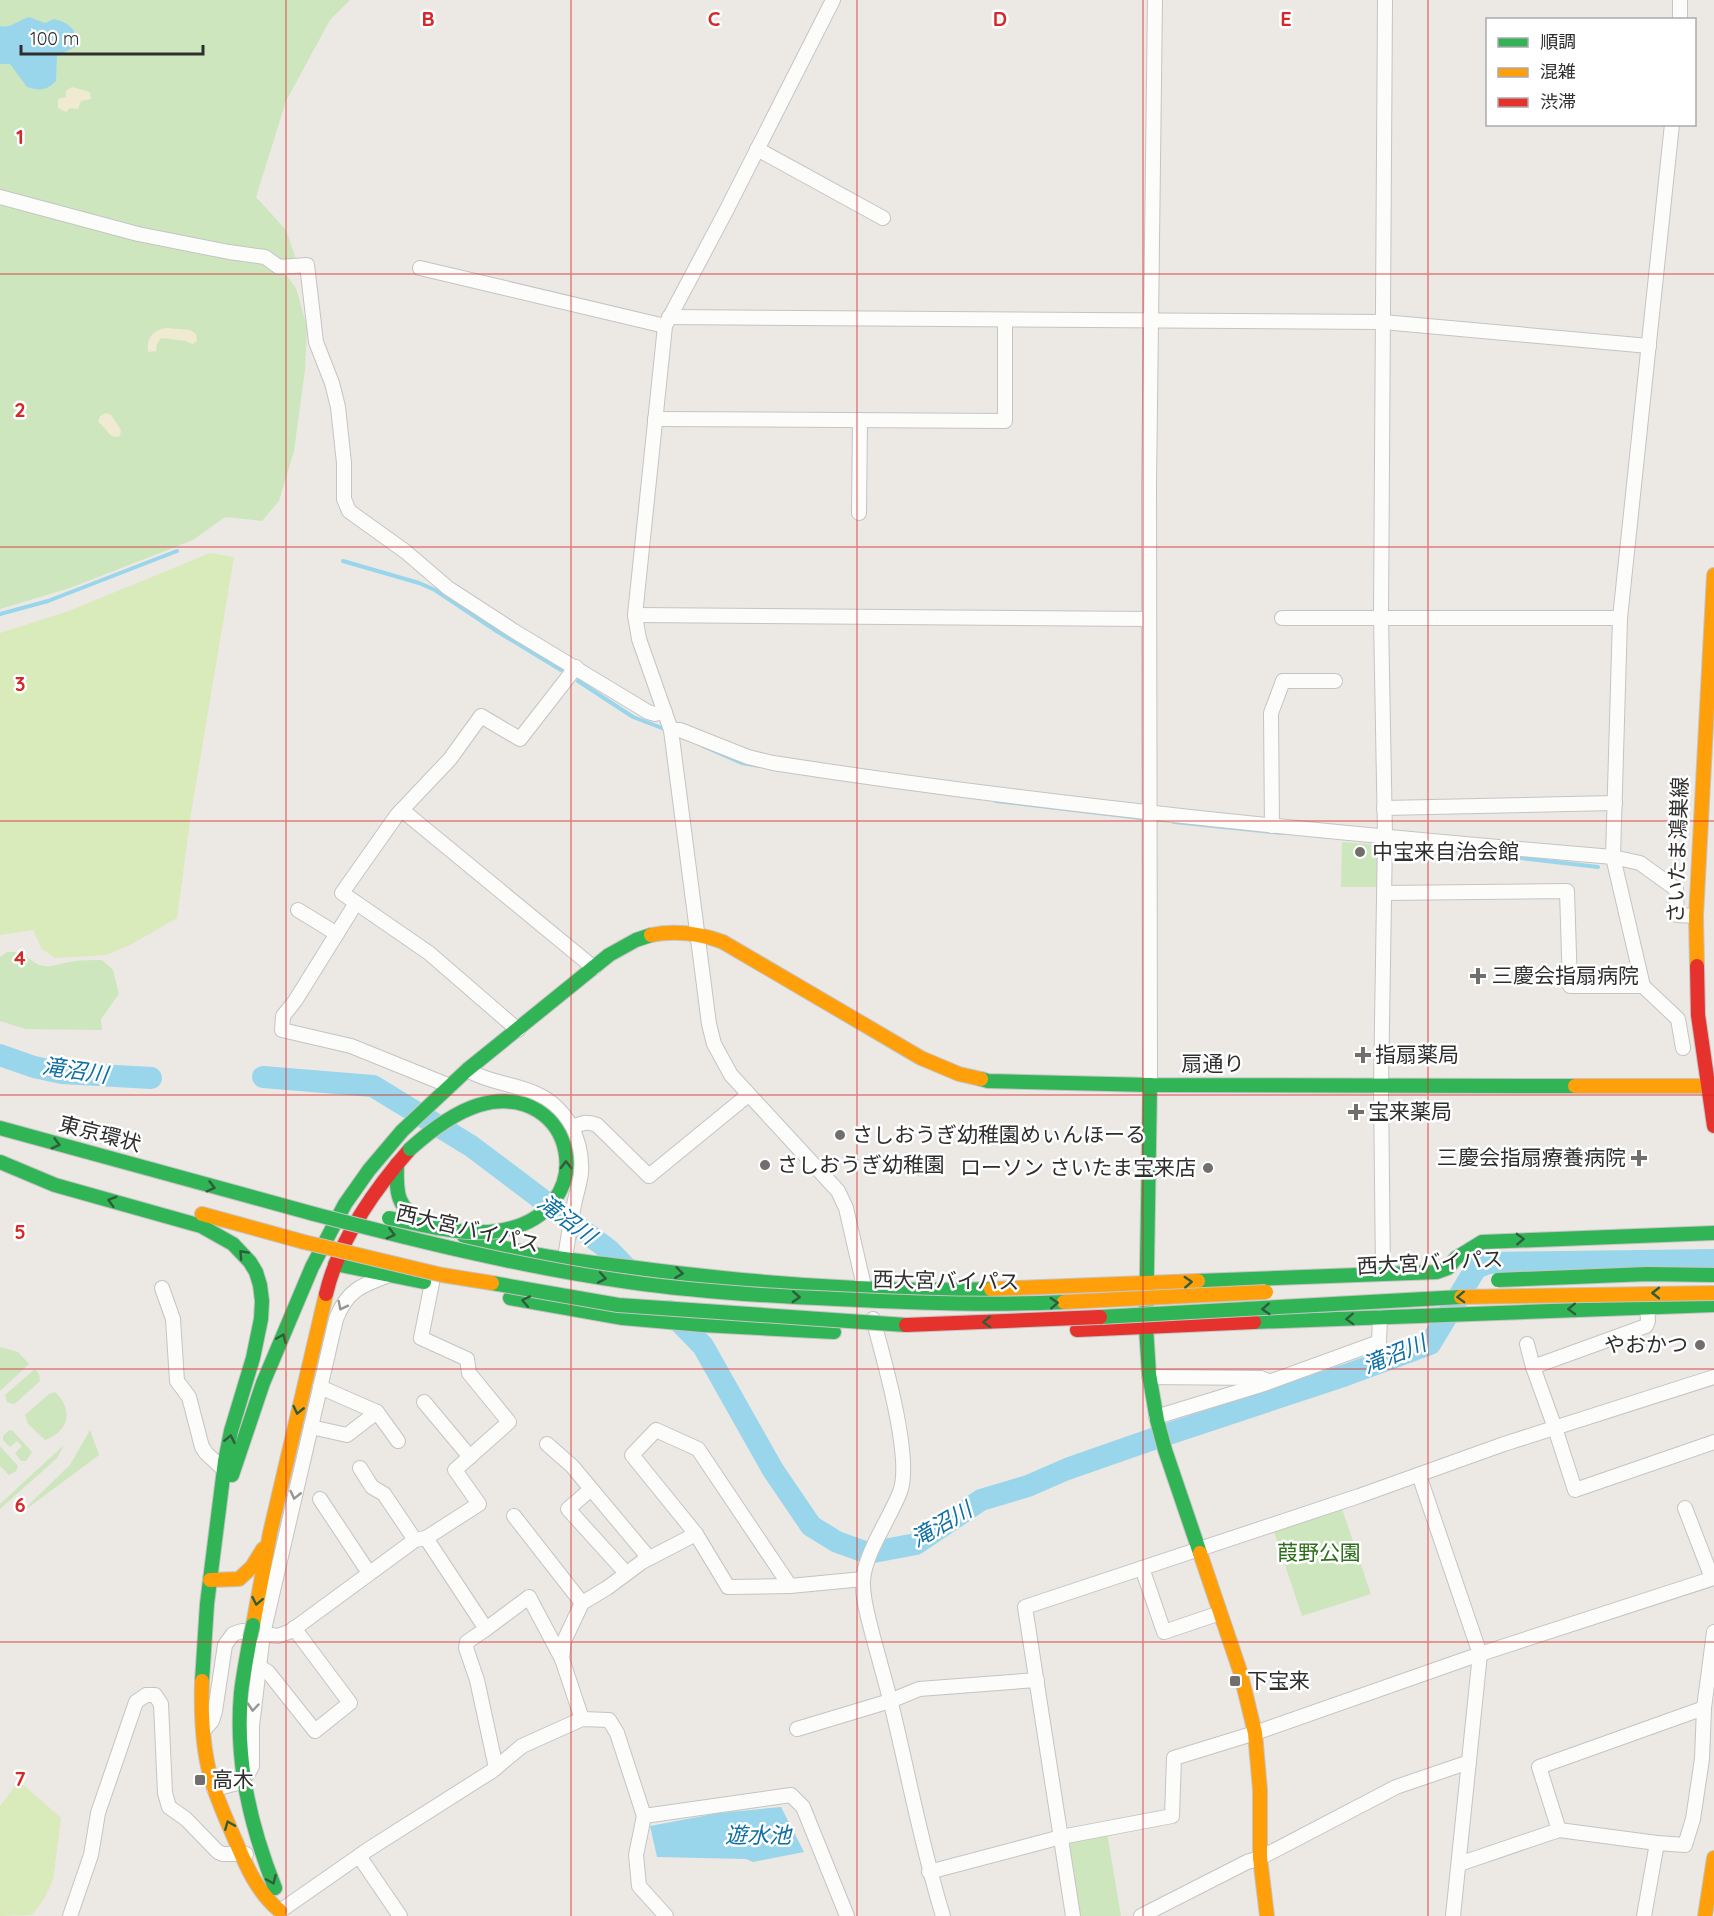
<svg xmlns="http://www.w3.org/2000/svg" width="1714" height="1916" viewBox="0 0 1714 1916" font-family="Quicksand,'Noto Sans JP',sans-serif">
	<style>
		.green { fill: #cee6be }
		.sand { fill: #f0ead3 }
		.pitch { fill: #d9eabb }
		.water { fill: #99d6ec }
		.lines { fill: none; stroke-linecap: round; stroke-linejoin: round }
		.stream { stroke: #99d6ec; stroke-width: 4 }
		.river { stroke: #99d6ec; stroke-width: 22 }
		.street-casing { stroke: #c5c4c5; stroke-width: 16 }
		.fast-casing { stroke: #c5c4c5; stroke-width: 16 }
		.slow-casing { stroke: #c5c4c5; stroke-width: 16 }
		.jam-casing { stroke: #c5c4c5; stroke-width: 16 }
		.street { stroke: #fcfcfb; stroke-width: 14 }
		.fast { stroke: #30b455; stroke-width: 14 }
		.slow { stroke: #ff9f0a; stroke-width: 14 }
		.jam { stroke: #e5322d; stroke-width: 14 }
		.fast-bridge-casing { stroke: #c6c5c4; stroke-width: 16; stroke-linecap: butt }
		.slow-bridge-casing { stroke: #c6c5c4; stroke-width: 16; stroke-linecap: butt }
		.jam-bridge-casing { stroke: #c6c5c4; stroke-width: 16; stroke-linecap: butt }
		.fast-bridge { stroke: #30b455; stroke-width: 14 }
		.slow-bridge { stroke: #ff9f0a; stroke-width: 14 }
		.jam-bridge { stroke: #e5322d; stroke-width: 14 }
		.oneway { stroke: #2f5d3c }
		.oneway2 { stroke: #959594 }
		.grid { fill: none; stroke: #d62828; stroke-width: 1.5; stroke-opacity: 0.55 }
		.poi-dot { fill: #706f6e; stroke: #fff; stroke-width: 2 }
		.labels { text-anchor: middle; stroke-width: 5; stroke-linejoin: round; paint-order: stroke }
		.street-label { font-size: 21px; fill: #2e2e2e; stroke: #fff }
		.poi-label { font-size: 21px; fill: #2e2e2e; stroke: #fff; text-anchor: start }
		.park-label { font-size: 21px; fill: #2c6e1b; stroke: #fff }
		.water-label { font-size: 22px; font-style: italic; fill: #0d6fa3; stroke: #fff }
		.grid-label { font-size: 20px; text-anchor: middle; font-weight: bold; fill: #d62828; stroke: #fff; stroke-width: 5; stroke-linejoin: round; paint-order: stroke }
	</style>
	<rect width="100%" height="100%" fill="#ece8e4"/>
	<g class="green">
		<path d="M0,0H350L330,20L286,101L256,197L286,230L296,259L280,267L296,288L307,327L305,370L294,451L279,501L262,521L225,517L193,540L70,588L0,609Z"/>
		<path d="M1342,842L1378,845V887H1341Z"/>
		<path d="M7,952H22C43,973 48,966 74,961C83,960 93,960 102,960L113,970L119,994L101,1019L102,1030L25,1029L0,1021V957Z"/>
		<path d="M0,1347L18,1352L29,1364L0,1391Z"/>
		<path d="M35,1369L39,1374L40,1381L16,1403L12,1404L7,1402L5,1395Z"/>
		<path d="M55,1392C73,1409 70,1431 45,1440L28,1424L25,1415L49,1394Z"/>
		<path d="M9,1430L13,1431L32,1452L26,1461H21L15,1453L22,1446L17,1441L10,1447L3,1440V1436Z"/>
		<path d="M90,1430L99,1455L17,1516L70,1465Z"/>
		<path d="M64,1445L57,1458L0,1509V1504Z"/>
		<path d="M0,1446L18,1466L16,1471L9,1475L0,1466Z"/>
		<path d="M1341,1506L1371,1594L1302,1616L1273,1529Z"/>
		<path d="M1107,1832L1121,1916H1077L1066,1841Z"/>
	</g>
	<g class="sand">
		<path d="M72,87L90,92L91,99L81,101L78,109L70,108L66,112L58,108V99L66,97V91Z"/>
		<path d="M166,328L190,330L196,334L197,341L193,344L185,341L161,338L157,344L156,351L148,352C146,338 153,330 166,328Z"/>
		<path d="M106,413L111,415L121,430L120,436L114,437C106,433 105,426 98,422L100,416Z"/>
	</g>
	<g class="pitch">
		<path d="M210,553L234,557L192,807L177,918L130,945L106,955L55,958L42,949L33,930L0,935V633L69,611Z"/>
		<path d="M19,1781L61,1818L53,1880L44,1899L32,1915L0,1916V1806Z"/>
	</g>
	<g class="water">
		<path d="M29,17L45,23L54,19C65,21 75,28 79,40L75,47L57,56L56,81C46,91 39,91 27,87L10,64H0V26C10,29 19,20 29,17Z"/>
		<path d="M781,1807L804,1852L753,1862L746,1859L657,1857L650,1826L719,1813Z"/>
	</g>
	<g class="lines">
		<g class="stream">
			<path d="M343,561L419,583L435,590L498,632L561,670"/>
			<path d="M0,614L48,601L177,551"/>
			<path d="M578,681L633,717L662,728"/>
			<path d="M703,746L742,763L760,766"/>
			<path d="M996,801L1141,818"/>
			<path d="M1174,822L1283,833"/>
			<path d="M1435,848L1598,867"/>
		</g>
		<g class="river">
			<path d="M0,1055L34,1067L62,1073L151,1078"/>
			<path d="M263,1077L373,1086L471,1146L609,1250L635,1277"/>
			<path d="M669,1311L703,1346L773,1470L811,1526L837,1542L868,1553L916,1544L981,1500L1028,1486L1067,1469L1153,1439L1346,1375L1430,1344L1476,1268L1488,1263L1714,1260"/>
		</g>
		<defs>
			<g id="street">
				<path d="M833,0L726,211L665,326L635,615L639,639L671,730L709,1024L714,1044L731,1075L838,1191L846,1208L866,1295"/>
				<path d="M1680,0V20"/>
				<path d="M1672,124L1620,618L1613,857L1643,986L1678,1019L1683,1048"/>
				<path d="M757,149L883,218"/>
				<path d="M0,197L138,234L229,252L265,257L279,267L307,265L316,342L332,383L338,407L344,463V499L349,511L406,552L448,588L514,631L648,712L655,714L665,712"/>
				<path d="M420,268L665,326"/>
				<path d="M669,317L1383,322L1649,346"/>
				<path d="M655,419L1005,421V320"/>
				<path d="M859,513L860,420"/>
				<path d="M635,615L1148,619"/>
				<path d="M1282,618H1620"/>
				<path d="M671,730H680L748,757L773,763C1052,806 1332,833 1613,857L1640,863L1676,889L1677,915L1696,916"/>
				<path d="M1384,808L1615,803"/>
				<path d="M402,810L594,968"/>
				<path d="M1272,826L1271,713L1283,681H1335"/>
				<path d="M1384,893L1567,891L1570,986H1643"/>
				<path d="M356,903L295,1001L283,1016L282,1030L351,1046L450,1086"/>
				<path d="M298,910L337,934"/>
				<path d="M518,1030L429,953L342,893L397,815L450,759L481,716L520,739L576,667"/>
				<path d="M467,1070C492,1084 513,1083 537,1094C567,1108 583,1140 581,1173C580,1183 576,1194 574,1205C570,1226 566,1247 564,1269"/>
				<path d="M1150,1085L1149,485L1155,0"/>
				<path d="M572,1127C582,1123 587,1121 597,1125L649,1176L748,1095"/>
				<path d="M1383,1274L1381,1086L1385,837L1381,617L1385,0"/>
				<path d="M162,1288L173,1319L177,1381L189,1397L202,1447L206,1453L223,1469"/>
				<path d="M873,1319C883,1356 913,1459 900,1492C890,1518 865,1553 863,1580C862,1598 868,1616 872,1633C878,1655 884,1677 890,1699C908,1772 921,1845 943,1916"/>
				<path d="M1527,1344L1533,1367L1555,1428L1575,1490L1714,1442"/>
				<path d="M1533,1367L1646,1326L1648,1321L1647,1306"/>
				<path d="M1149,1377L1261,1378L1268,1381"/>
				<path d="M320,1387L377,1412L398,1441"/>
				<path d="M424,1402L470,1457"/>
				<path d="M1156,1417L1264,1384L1379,1342L1380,1317"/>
				<path d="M311,1427L347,1435L377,1412"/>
				<path d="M547,1444L572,1466L649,1558"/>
				<path d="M360,1468L372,1487L384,1494L415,1540"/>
				<path d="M1419,1475L1480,1654L1453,1916"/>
				<path d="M591,1489L568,1509L626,1573"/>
				<path d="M320,1499L369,1573"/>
				<path d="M1685,1508L1712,1578"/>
				<path d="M514,1516L582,1603"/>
				<path d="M696,1534L632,1455L656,1430L698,1449L790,1586"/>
				<path d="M426,1538L479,1504L455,1470L509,1422L469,1373L467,1359L421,1338L432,1283"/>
				<path d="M1142,1568L1164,1632L1220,1613"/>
				<path d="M486,1629L467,1642L466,1648L477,1680L496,1768"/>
				<path d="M258,1666L268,1672L315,1731L350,1703L294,1628"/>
				<path d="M582,1719L562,1659L564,1641L582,1603L607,1588L642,1562L696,1534L728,1587L790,1586L863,1579"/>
				<path d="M205,1729L212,1721L215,1711L225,1645L233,1634L242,1631L278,1636L291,1631L415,1540L426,1538L486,1629L529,1597L562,1659"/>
				<path d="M797,1729L890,1701L919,1689L1037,1680"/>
				<path d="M214,1789L238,1783L249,1772L252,1766V1726L263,1634L336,1319C347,1290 362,1285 389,1275"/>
				<path d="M644,1816L636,1855L639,1886L666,1916"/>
				<path d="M1559,1830L1539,1767L1704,1708"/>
				<path d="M359,1856L400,1916"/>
				<path d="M1459,1864L1559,1830L1657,1843L1685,1845L1693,1819L1702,1759L1704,1708L1714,1632"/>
				<path d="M929,1872L1061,1837L1172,1816L1174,1758L1255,1733L1480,1654L1714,1578"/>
				<path d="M280,1911L369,1849L492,1771L522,1746L582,1719L609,1720L617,1733L644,1816L791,1795L803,1807L847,1916"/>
				<path d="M70,1916L91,1855L98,1813L136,1702L146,1695H155L161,1704L165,1793L169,1807L186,1819L218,1852L223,1854H246"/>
				<path d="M1073,1916L1025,1607L1359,1496L1504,1444L1714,1377"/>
				<path d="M1141,1916L1247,1862L1260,1858L1396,1787L1469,1762"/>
				<path d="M1644,1916L1657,1843"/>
			</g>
			<g id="fast">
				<path d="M981,1079L988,1081L1150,1085L1575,1086"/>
				<path d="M1150,1085L1146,1327L1149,1374L1157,1420L1165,1450L1200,1553"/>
				<path d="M0,1128L314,1214"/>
				<path d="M0,1162L55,1185L201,1226L233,1244L250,1262L256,1272L260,1285L262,1301L261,1319L253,1358L231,1431L225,1461L207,1604L202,1681"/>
				<path d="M397,1164C396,1191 396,1210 424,1221"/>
				<path d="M464,1236C516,1255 574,1260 629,1267C749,1283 870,1293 991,1289"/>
				<path d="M335,1264L424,1282"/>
				<path d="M1198,1281L1437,1272L1448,1268L1456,1258L1482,1242L1714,1233"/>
				<path d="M510,1298L623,1318L703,1325L834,1332"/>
				<path d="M1254,1322L1714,1305"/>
				<path d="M232,1475L263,1383L312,1267L345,1204L369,1170L402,1131L467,1070L609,955L636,940L651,935"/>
				<path d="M250,1638C247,1656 243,1675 241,1693C235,1761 250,1825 275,1888"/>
			</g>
			<g id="slow">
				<path d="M651,935C677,930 699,933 723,942L921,1058L959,1074L981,1079"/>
				<path d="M1697,966L1696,916L1714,575"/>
				<path d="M1575,1086H1714"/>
				<path d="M202,1214L304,1242"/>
				<path d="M991,1289L1198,1281"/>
				<path d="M1200,1553L1240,1671L1255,1733L1260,1790V1858L1267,1916"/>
				<path d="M210,1580L239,1579L252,1567L263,1549"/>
				<path d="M253,1625L270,1533L326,1294"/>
				<path d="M202,1681C201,1713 202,1747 211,1778C217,1800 227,1821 236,1842C247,1868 258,1893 280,1911"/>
				<path d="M1705,1916L1714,1858"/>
			</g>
			<g id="jam">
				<path d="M1697,966L1698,1015L1714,1126"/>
				<path d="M326,1294C339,1239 374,1190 410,1149"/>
				<path d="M1077,1330L1254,1322"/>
			</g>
		</defs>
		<use href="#street" class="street-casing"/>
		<use href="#fast" class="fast-casing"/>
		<use href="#slow" class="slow-casing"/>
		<use href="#jam" class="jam-casing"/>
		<use href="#street" class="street"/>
		<use href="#fast" class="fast"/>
		<use href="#slow" class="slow"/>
		<use href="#jam" class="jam"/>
		<defs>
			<g id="fast-bridge">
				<path d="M314,1214C418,1241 522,1267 629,1282C698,1292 767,1296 837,1299C912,1303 988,1306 1064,1302"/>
				<path d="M389,1218C424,1225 462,1236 498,1231C606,1214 576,1078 479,1105C453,1113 430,1131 410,1149"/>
				<path d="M1498,1280L1647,1274L1714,1275"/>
				<path d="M492,1283L618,1305L906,1325"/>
				<path d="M1100,1317L1461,1297"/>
				<path d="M250,1638L253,1625"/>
			</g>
			<g id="slow-bridge">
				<path d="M304,1242L442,1275L492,1283"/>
				<path d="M1461,1297L1714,1293"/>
				<path d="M1064,1302L1266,1292"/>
			</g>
			<path id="jam-bridge" d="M906,1325L1100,1317"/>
		</defs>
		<use href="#fast-bridge" class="fast-bridge-casing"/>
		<use href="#slow-bridge" class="slow-bridge-casing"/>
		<use href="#jam-bridge" class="jam-bridge-casing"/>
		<use href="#fast-bridge" class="fast-bridge"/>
		<use href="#slow-bridge" class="slow-bridge"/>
		<use href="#jam-bridge" class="jam-bridge"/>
	</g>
	<defs><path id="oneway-chevron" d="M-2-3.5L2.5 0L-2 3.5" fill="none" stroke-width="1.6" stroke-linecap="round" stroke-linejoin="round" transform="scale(1.5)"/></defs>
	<g class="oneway">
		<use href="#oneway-chevron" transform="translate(56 1144) rotate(15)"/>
		<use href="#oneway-chevron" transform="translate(566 1165) rotate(-91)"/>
		<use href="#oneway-chevron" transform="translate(211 1187) rotate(15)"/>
		<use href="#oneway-chevron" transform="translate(112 1201) rotate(-164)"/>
		<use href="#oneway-chevron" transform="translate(391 1234) rotate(14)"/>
		<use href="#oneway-chevron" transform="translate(1520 1239) rotate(-2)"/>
		<use href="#oneway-chevron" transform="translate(243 1254) rotate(-133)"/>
		<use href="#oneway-chevron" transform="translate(679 1273) rotate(7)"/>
		<use href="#oneway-chevron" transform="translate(602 1278) rotate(10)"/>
		<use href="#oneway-chevron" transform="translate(1188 1282) rotate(-3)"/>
		<use href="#oneway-chevron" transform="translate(1656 1293) rotate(180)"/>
		<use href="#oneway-chevron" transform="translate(796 1297) rotate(3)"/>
		<use href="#oneway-chevron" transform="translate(1461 1297) rotate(178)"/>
		<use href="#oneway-chevron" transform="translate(526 1301) rotate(-169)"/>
		<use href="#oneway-chevron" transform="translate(1054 1303) rotate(-3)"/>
		<use href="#oneway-chevron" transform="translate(1266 1309) rotate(176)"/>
		<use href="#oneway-chevron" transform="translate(1572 1309) rotate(178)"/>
		<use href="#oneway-chevron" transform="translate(1350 1319) rotate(178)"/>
		<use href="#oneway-chevron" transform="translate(987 1322) rotate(178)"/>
		<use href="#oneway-chevron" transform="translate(282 1338) rotate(-67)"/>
		<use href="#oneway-chevron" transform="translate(298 1410) rotate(103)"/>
		<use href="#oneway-chevron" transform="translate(230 1439) rotate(-78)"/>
		<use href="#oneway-chevron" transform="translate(257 1601) rotate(101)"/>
		<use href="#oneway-chevron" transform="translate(229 1825) rotate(-112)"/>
		<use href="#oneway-chevron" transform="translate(272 1880) rotate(67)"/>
	</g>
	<g class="oneway2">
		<use href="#oneway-chevron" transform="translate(342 1306) rotate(117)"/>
		<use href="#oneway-chevron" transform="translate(295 1495) rotate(103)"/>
		<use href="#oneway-chevron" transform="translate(253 1707) rotate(95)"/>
	</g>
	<path class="grid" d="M286,0V1916M571,0V1916M857,0V1916M1143,0V1916M1428,0V1916M0,274H1714M0,547H1714M0,821H1714M0,1095H1714M0,1369H1714M0,1642H1714"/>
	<g class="poi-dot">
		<circle cx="1360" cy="852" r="6"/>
		<path d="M1475 967h6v6h6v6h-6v6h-6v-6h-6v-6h6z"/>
		<path d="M1360 1046h6v6h6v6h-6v6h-6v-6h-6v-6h6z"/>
		<path d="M1353 1103h6v6h6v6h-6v6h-6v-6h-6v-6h6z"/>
		<circle cx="840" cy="1135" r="6"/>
		<path d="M1636 1149h6v6h6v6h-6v6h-6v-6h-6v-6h6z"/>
		<circle cx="765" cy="1165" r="6"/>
		<circle cx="1208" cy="1168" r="6"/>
		<circle cx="1700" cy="1345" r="6"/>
		<rect x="1229" y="1675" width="12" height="12" rx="3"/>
		<rect x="194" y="1774" width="12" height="12" rx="3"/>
	</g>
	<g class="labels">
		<g class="street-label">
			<text transform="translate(1678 850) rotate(-88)" y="7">さいたま鴻巣線</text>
			<text x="1213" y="1071">扇通り</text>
			<text transform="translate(100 1134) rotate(15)" y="7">東京環状</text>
			<text transform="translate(468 1229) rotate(13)" y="7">西大宮バイパス</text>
			<text transform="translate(1430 1263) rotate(-3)" y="7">西大宮バイパス</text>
			<text transform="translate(946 1281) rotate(1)" y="7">西大宮バイパス</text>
		</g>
		<g class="poi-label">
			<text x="1372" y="859">中宝来自治会館</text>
			<text x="1492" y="983">三慶会指扇病院</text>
			<text x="1375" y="1062">指扇薬局</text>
			<text x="1368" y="1119">宝来薬局</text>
			<text x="852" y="1142">さしおうぎ幼稚園めぃんほーる</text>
			<text x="1626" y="1165" text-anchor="end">三慶会指扇療養病院</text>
			<text x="777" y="1172">さしおうぎ幼稚園</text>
			<text x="1196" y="1175" text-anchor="end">ローソン さいたま宝来店</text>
			<text x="1688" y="1352" text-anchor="end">やおかつ</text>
			<text x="1247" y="1688">下宝来</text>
			<text x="212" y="1787">高木</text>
		</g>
		<g class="park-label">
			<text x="1319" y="1560">葭野公園</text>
		</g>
		<g class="water-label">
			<text transform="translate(75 1070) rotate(8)" y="8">滝沼川</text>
			<text transform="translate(567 1219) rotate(37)" y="8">滝沼川</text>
			<text transform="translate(1394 1354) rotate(-22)" y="8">滝沼川</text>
			<text transform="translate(941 1524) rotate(-30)" y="8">滝沼川</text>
			<text x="758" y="1843">遊水池</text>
		</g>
	</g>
	<g class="grid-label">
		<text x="428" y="26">B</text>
		<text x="714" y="26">C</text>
		<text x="1000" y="26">D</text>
		<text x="1286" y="26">E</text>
		<text x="20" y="144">1</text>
		<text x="20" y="417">2</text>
		<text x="20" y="691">3</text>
		<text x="20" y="965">4</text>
		<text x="20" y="1239">5</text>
		<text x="20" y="1512">6</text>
		<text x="20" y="1786">7</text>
	</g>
	<rect x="1486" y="18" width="210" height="108" fill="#ffffff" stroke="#ababab" stroke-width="1.5"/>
	<rect x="1498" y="38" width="30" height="9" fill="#30b455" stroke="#ababab" stroke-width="1.5"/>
	<text x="1540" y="48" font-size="18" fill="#2e2e2e">順調</text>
	<rect x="1498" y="68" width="30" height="9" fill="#ff9f0a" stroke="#ababab" stroke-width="1.5"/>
	<text x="1540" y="78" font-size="18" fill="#2e2e2e">混雑</text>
	<rect x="1498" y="98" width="30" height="9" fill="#e5322d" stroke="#ababab" stroke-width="1.5"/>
	<text x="1540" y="108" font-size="18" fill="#2e2e2e">渋滞</text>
	<path d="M21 45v9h182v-9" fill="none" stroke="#2e2e2e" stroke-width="3"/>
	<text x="30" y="45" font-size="18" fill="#2e2e2e" stroke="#ffffff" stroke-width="4.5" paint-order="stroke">100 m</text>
</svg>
